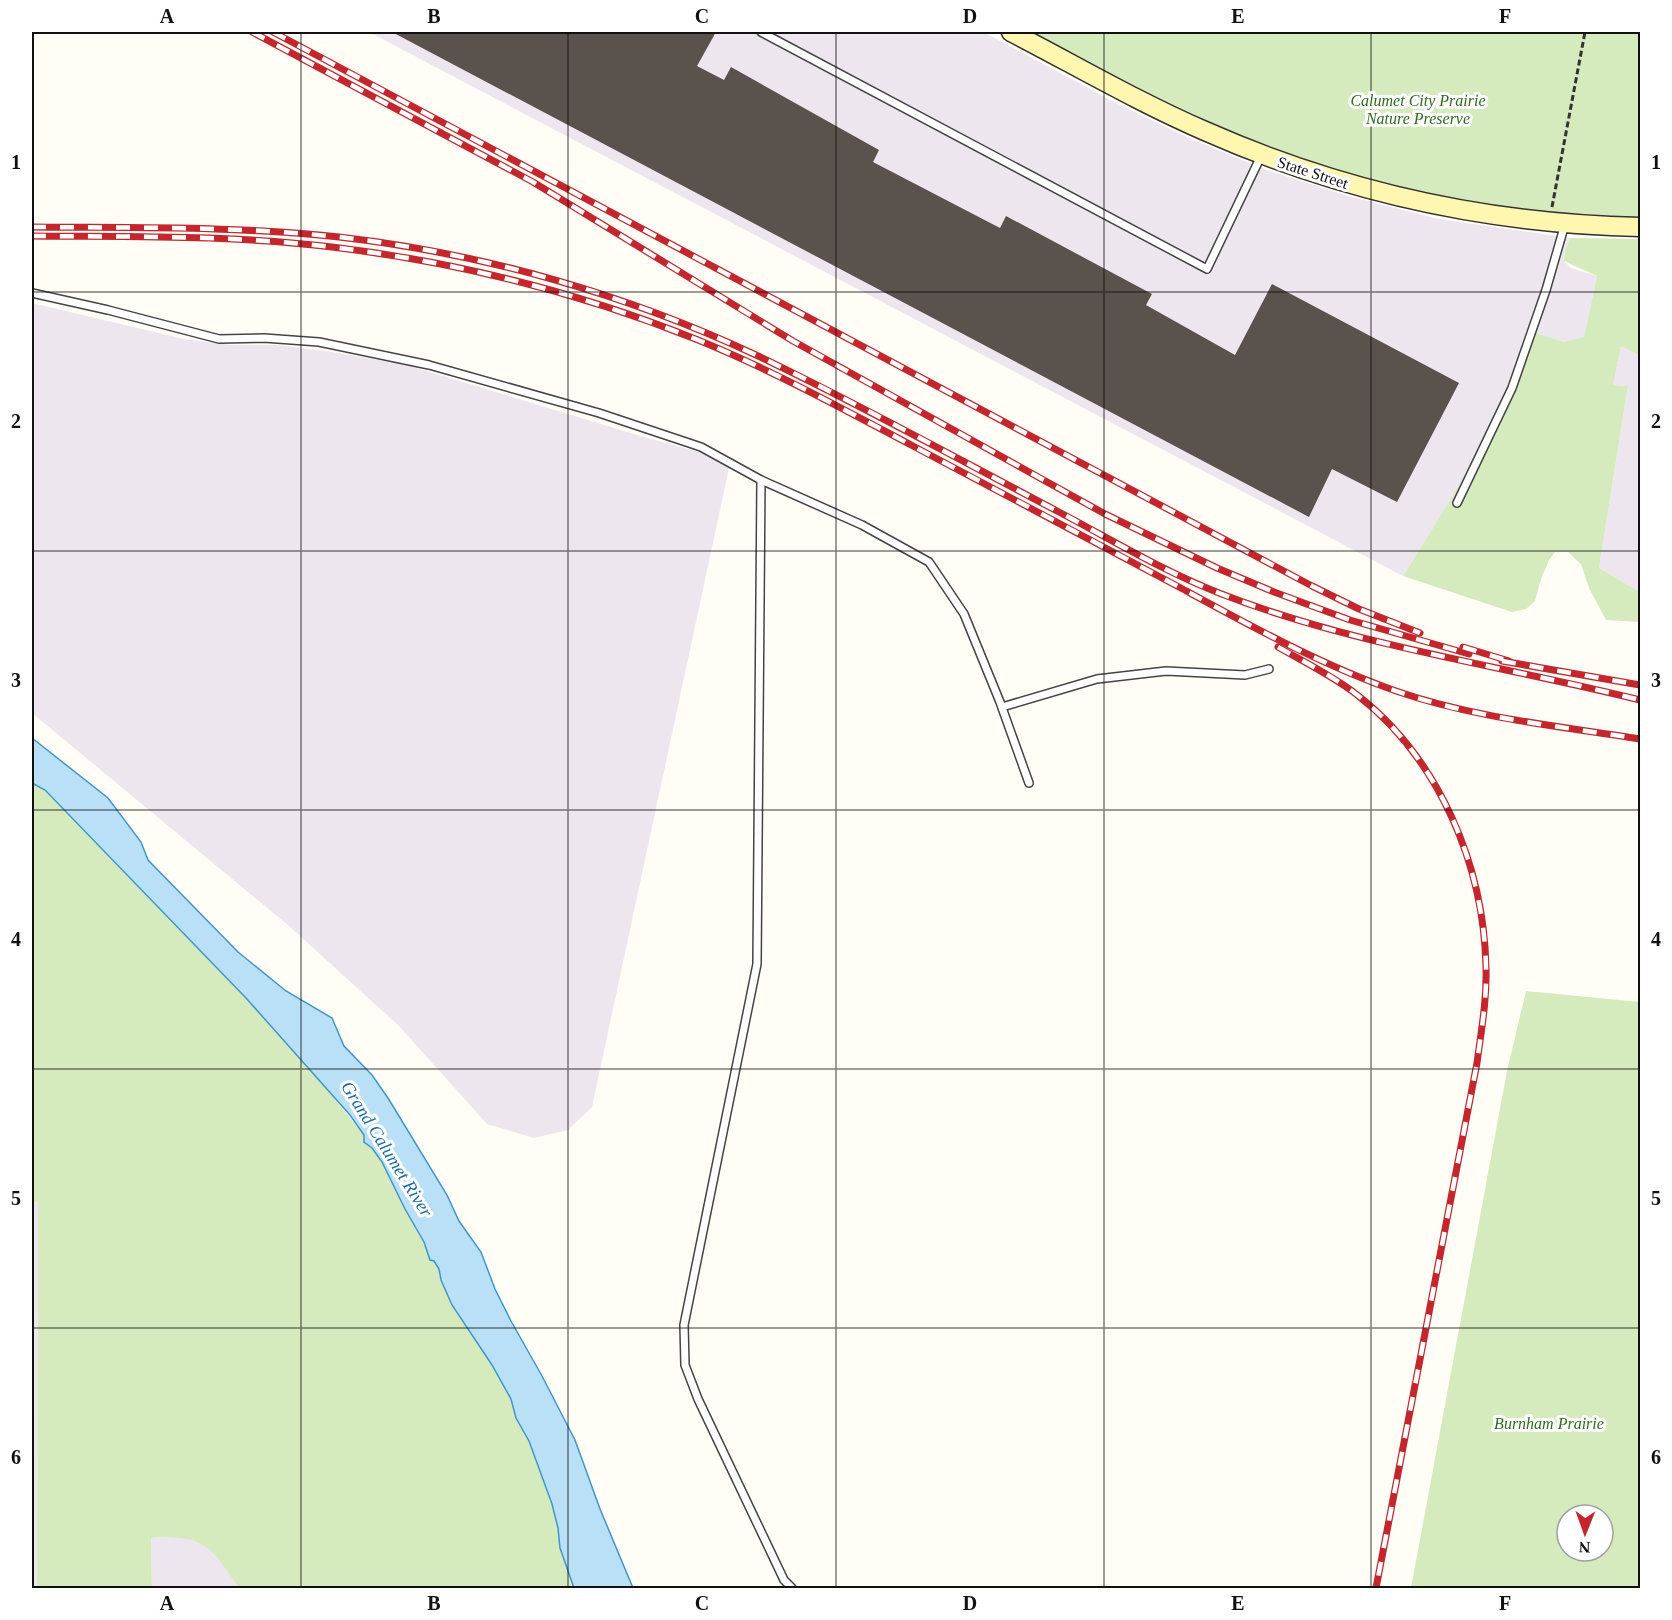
<svg xmlns="http://www.w3.org/2000/svg" width="1672" height="1620" viewBox="0 0 1672 1620" font-family="'Times New Roman',serif">
	<style>
		.industrial { fill: #eee6ef }
		.green { fill: #d5ebbd; fill-rule: evenodd }
		.water { fill: #b9e0f7; stroke: #3f96cf; stroke-width: 1.5 }
		.building { fill: #5a524d }
		.lines { fill: none; stroke-linecap: round; stroke-linejoin: round }
		.lane-casing { stroke: #444; stroke-width: 10 }
		.secondary-casing { stroke: #333; stroke-width: 21 }
		.path { stroke: #333; stroke-width: 3; stroke-dasharray: 6 3; stroke-linecap: butt }
		.lane { stroke: #fff; stroke-width: 7 }
		.secondary { stroke: #fff6b0; stroke-width: 18 }
		.rail-casing { stroke: #c4262e; stroke-width: 7 }
		.rail { stroke: #fff; stroke-width: 4.5; stroke-dasharray: 14; stroke-linecap: butt }
		.grid { fill: none; stroke: #111; stroke-width: 1.5; stroke-opacity: 0.55 }
		.labels { text-anchor: middle; stroke-width: 6; stroke-linejoin: round; paint-order: stroke }
		.park-label { font-size: 16px; font-style: italic; fill: #2f6b1f; stroke: #fff }
		.street-label { font-size: 16px; fill: #111; stroke: #fff }
		.water-label { font-size: 18px; font-style: italic; fill: #1768a6; stroke: #fff }
		.neatline { fill: none; stroke: #111; stroke-width: 2 }
		.grid-label { font-size: 20px; text-anchor: middle; font-weight: bold; fill: #111 }
	</style>
	<rect width="100%" height="100%" fill="#fffdf5"/>
	<g class="industrial">
		<path d="M369,32H983L1120,105L1191,139L1267,170L1345,195L1438,219L1571,238L1565,250L1564,261L1571,268L1597,276L1584,338L1564,342L1536,333L1507,408L1403,576Z"/>
		<path d="M32,303L184,339L230,345H279L332,352L407,365L644,437L700,452L729,468L592,1107L568,1130L534,1138L487,1124L399,1026L289,926L32,713Z"/>
		<path d="M1621,345L1640,356V592L1599,568L1628,386L1613,385Z"/>
		<path d="M32,1202H38L37,1588H32Z"/>
		<path d="M175,1537L195,1540L207,1546L217,1555L239,1588H152L151,1538Z"/>
	</g>
	<g class="green">
		<path d="M1029,32H1640V227C1537,212 1431,201 1331,169C1226,136 1128,82 1029,32Z"/>
		<path d="M1571,238L1640,239V356L1621,346L1613,385L1628,386L1599,568L1640,592V622L1606,620L1589,588L1581,564L1568,552H1555L1549,560L1541,579L1535,601L1526,609L1512,612L1403,576L1507,408L1536,333L1564,342L1584,337L1597,276L1564,261L1565,250Z"/>
		<path d="M32,783L44,790L246,998L299,1055L364,1135V1142L372,1148L382,1162L405,1209L424,1242L430,1259L434,1261L439,1269L441,1280L452,1305L492,1365L511,1399L516,1418L529,1441L552,1504L558,1528L560,1548L574,1588H239C210,1546 206,1535 151,1538L152,1588H37L38,1202H32Z"/>
		<path d="M1526,991L1640,1002V1588H1411L1507,1071ZM1567,1515H1603V1551H1567Z"/>
	</g>
	<path class="water" d="M32,738L108,798L141,842L148,860L238,952L286,991L332,1018L344,1046L372,1075L388,1098L447,1195L459,1221L481,1252L495,1289L511,1321L542,1376L575,1440L600,1509L633,1588H574L560,1548L558,1528L552,1504L529,1441L516,1418L511,1399L492,1365L452,1305L441,1280L439,1269L434,1261L430,1260L424,1242L405,1209L382,1162L372,1148L364,1142V1135L350,1115L246,998L45,790L32,783Z"/>
	<path class="building" d="M392,32H716L697,66L724,80L731,67L879,150L873,162L1000,228L1006,216L1152,294L1146,305L1235,355L1272,284L1459,383L1397,502L1332,469L1309,517Z"/>
	<g class="lines">
		<defs>
			<g id="lane">
				<path d="M761,32L1207,269L1262,154"/>
				<path d="M32,293L108,310L219,339L264,338L319,342L429,365L599,413L701,447L761,480L862,525L929,562L964,614L1000,702L1029,783"/>
				<path d="M761,480L757,964L684,1325L685,1365L698,1399L784,1580L792,1588"/>
				<path d="M1457,503L1512,388L1546,290L1565,224"/>
				<path d="M1002,707L1097,679L1166,671L1245,675L1269,669"/>
			</g>
			<path id="secondary" d="M1011,32C1075,65 1138,102 1205,131C1343,192 1490,224 1640,227"/>
		</defs>
		<use href="#lane" class="lane-casing"/>
		<use href="#secondary" class="secondary-casing"/>
		<path class="path" d="M1552,207L1585,32"/>
		<use href="#lane" class="lane"/>
		<use href="#secondary" class="secondary"/>
		<defs>
			<g id="rail">
				<path d="M252,32L533,182L793,341L1105,514L1217,568L1274,592L1350,620L1469,654"/>
				<path d="M273,32L1312,586L1359,609L1420,633"/>
				<path d="M32,227C134,228 237,226 339,237C481,253 626,294 756,355C859,404 958,459 1059,512C1112,540 1163,571 1219,593C1355,646 1500,665 1640,700"/>
				<path d="M32,236C131,237 233,235 332,247C457,262 581,293 698,340C772,370 843,409 913,446C1002,493 1091,540 1179,587C1249,625 1321,665 1396,691C1474,718 1559,726 1640,739"/>
				<path d="M1278,647C1304,662 1333,676 1356,694C1439,758 1484,865 1486,968C1487,1000 1481,1032 1477,1063L1376,1588"/>
				<path d="M1463,647L1509,661"/>
				<path d="M1502,661L1640,685"/>
			</g>
		</defs>
		<use href="#rail" class="rail-casing"/>
		<use href="#rail" class="rail"/>
	</g>
	<path class="grid" d="M301,32V1588M568,32V1588M836,32V1588M1104,32V1588M1371,32V1588M32,292H1640M32,551H1640M32,810H1640M32,1069H1640M32,1328H1640"/>
	<g class="labels">
		<g class="park-label">
			<text x="1418" y="106">Calumet City Prairie<tspan x="1418" dy="18">Nature Preserve</tspan></text>
			<text x="1549" y="1429">Burnham Prairie</text>
		</g>
		<g class="street-label">
			<text transform="translate(1313 172) rotate(18)" y="6">State Street</text>
		</g>
		<g class="water-label">
			<text transform="translate(387 1149) rotate(58)" y="6">Grand Calumet River</text>
		</g>
	</g>
	<rect width="1672" height="1620" fill="none" stroke="#ffffff" stroke-width="66"/>
	<g transform="translate(1585 1533) rotate(181)"><circle r="28" fill="#ffffff" stroke="#a0a0a0" stroke-width="1.5"/>
	<path d="M0-4.5L10 22L0 15L-10 22Z" fill="#c4262e"/>
	<text y="-9" font-size="16" font-weight="bold" text-anchor="middle" fill="#111111">N</text>
	</g>
	<rect x="33" y="33" width="1606" height="1554" class="neatline"/>
	<g class="grid-label">
		<text x="167" y="23">A</text>
		<text x="434" y="23">B</text>
		<text x="702" y="23">C</text>
		<text x="970" y="23">D</text>
		<text x="1238" y="23">E</text>
		<text x="1505" y="23">F</text>
		<text x="16" y="169">1</text>
		<text x="1656" y="169">1</text>
		<text x="16" y="428">2</text>
		<text x="1656" y="428">2</text>
		<text x="16" y="687">3</text>
		<text x="1656" y="687">3</text>
		<text x="16" y="946">4</text>
		<text x="1656" y="946">4</text>
		<text x="16" y="1205">5</text>
		<text x="1656" y="1205">5</text>
		<text x="16" y="1464">6</text>
		<text x="1656" y="1464">6</text>
		<text x="167" y="1610">A</text>
		<text x="434" y="1610">B</text>
		<text x="702" y="1610">C</text>
		<text x="970" y="1610">D</text>
		<text x="1238" y="1610">E</text>
		<text x="1505" y="1610">F</text>
	</g>
</svg>
